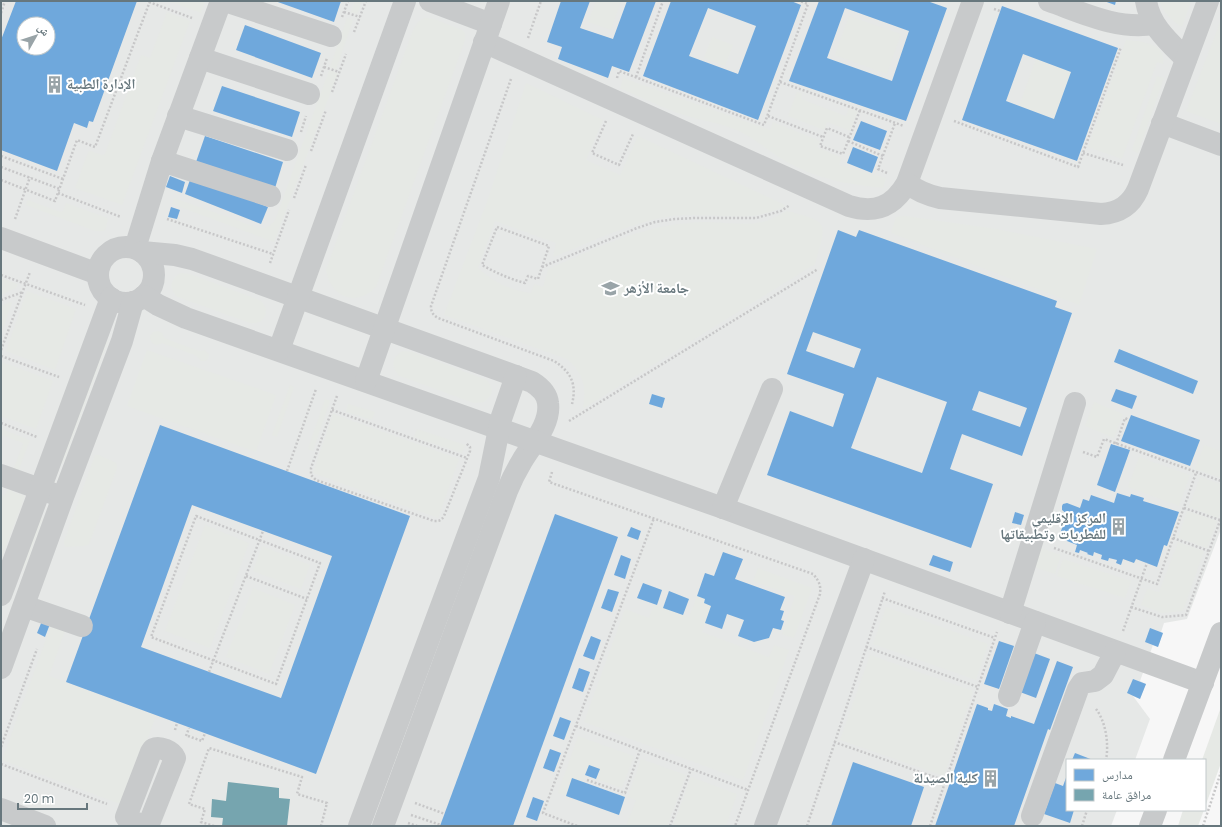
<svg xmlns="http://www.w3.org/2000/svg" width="1222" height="827" viewBox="0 0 1222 827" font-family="Poppins,'Noto Naskh Arabic',sans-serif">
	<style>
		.built { fill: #e6e8e7; fill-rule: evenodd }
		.green { fill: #e6e9e5 }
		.schools { fill: #6fa8dc; fill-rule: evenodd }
		.public { fill: #76a5af }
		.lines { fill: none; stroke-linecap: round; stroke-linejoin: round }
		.path { stroke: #c7c7c8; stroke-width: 2.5; stroke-dasharray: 2 2; stroke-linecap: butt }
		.minor { stroke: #c8cacb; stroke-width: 22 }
		.labels { text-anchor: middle; stroke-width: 4; stroke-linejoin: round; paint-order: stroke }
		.poi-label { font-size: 14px; font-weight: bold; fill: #67777d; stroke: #fff; text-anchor: start }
	</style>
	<rect width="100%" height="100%" fill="#f7f7f7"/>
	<path class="built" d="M1,1H1221V529L1187,619L1164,623L1161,632L1163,633L1158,647L1153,645L1140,681L1146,684L1140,699L1133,696L1150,719L1135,760H1067V810H1117L1111,826H1ZM24,24H48V48H24Z"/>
	<g class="green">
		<path d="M168,1H205L201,13Z"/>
		<path d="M355,1H362L357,14L351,12Z"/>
		<path d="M596,1H621L611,30L588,22Z"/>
		<path d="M1159,1H1191L1182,27C1171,20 1164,13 1159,1Z"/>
		<path d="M167,12L190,21L122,205L75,188L88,152L91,151L102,155L105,154L141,55L150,58Z"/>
		<path d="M849,16L901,34L887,74L835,55Z"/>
		<path d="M347,18L353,20L336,70L330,67Z"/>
		<path d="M425,18L434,19L462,30L465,33V40L376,287C356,307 331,298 326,270L413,30L418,22Z"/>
		<path d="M1221,20V124L1186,111Z"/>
		<path d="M712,37L733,45L725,66L704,58Z"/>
		<path d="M1126,40C1141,42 1167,42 1163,64L1157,62L1122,159L1088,147Z"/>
		<path d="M1036,59L1071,72L1054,119L1019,106Z"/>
		<path d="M329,70L338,73L274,242L172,204L174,198L258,228C266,229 272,226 276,218Z"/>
		<path d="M1157,76L1164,78L1138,153L1132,150Z"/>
		<path d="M623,78L770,130L773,122L820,141L817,147L842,158L839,165L886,178L883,188C850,184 824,181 793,165C774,156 758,140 739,131C722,123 702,121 684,115C662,108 641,97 620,88Z"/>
		<path d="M526,83L603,120L586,160L620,175L638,136L785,205L784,207C774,211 763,215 752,216C725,218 699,213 672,216C631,222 592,242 553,257L556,243L495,221L478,268C493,282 510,290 531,293L534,284L543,287L548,269C588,252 628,232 671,225C682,224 693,222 704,222C723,222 744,226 762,222C771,220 779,215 787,211C830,222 827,222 815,264L584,408L583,406C587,386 582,372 567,359L444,315L488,199Z"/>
		<path d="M797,92L802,94L801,99L846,116L849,108L858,111L851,131L827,122L824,130L788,116Z"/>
		<path d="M28,200L60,212L63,211L66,203L108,218L106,228L104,231H95L26,205Z"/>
		<path d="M905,216L996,229L1097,249L1079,305L891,233L896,217Z"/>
		<path d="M181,273L190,274L259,300C272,308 265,326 250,323L178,297C168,290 170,278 181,273Z"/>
		<path d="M1,278L18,284L16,288L1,295Z"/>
		<path d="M27,291L76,309L55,370L6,351Z"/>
		<path d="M9,302L12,303L1,334V306Z"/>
		<path d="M158,331L162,333L164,338L199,351L205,350L209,355L208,359L205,361H201L197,356L162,343L157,345C152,344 150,341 150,336L153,332Z"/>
		<path d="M106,340L108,341L63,463L60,462Z"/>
		<path d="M147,350L276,395L256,452L127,406Z"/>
		<path d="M403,351L413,352L484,379C490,382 493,388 491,395L484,402L474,403L400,376C390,368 392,356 403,351Z"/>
		<path d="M2,362L53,381L36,429L1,416V365Z"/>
		<path d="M290,385L294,387L277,437L272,435Z"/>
		<path d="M325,399L330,401L313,451L308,449Z"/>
		<path d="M1094,402L1123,414L1114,438L1085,426Z"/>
		<path d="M348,404L375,412L372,420L346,412Z"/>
		<path d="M333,414L459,459L438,518L313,473Z"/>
		<path d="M1,429L30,440L18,472L13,471L23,443L1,435Z"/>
		<path d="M417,429L465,445L462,453L414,437Z"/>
		<path d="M1204,445L1221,451V478L1195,469Z"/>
		<path d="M95,455H98L115,462L117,465V468L89,544L84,546L65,547L64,542Z"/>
		<path d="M1139,457L1190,475L1179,506L1128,487Z"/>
		<path d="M1200,477L1221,484L1219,493L1221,494V510L1218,518L1189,507Z"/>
		<path d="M9,486L14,488L13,492L25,496L1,560V497L6,494Z"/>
		<path d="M1187,511L1217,521L1207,548L1178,538Z"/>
		<path d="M40,517L43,518L24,570L21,569Z"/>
		<path d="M205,525L249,543L210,648L165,631Z"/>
		<path d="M1178,542L1204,551L1183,611L1162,613L1141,605L1147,589L1159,592Z"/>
		<path d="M262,546L310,565L301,589L253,571Z"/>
		<path d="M1041,548L1061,555L1055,574L1034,567Z"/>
		<path d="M1063,559L1131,581L1125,598L1057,576Z"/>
		<path d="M758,568L812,588L794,638L782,634L795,596L753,581Z"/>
		<path d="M253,588L295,605L269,674L226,657Z"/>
		<path d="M697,596L705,599L704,603L711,606L702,632L769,657L774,645L789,650L743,780L584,722L625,609L649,618L654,604L689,617Z"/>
		<path d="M886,607L988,644L976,680L873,644Z"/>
		<path d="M53,620L67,625L49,676L156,716L123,805L2,760Z"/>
		<path d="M870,655L973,691L944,776L840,740Z"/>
		<path d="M1221,707V763L1205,807V760H1202Z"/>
		<path d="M578,736L634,756L622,788L596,779L600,769L589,765L583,782L572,779L566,796L558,793Z"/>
		<path d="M641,759L686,775L667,826H626L636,800L628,797Z"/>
		<path d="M691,777L737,794L726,826H673Z"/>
		<path d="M1183,810H1204L1198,826H1178Z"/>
	</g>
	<g class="schools">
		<path d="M16,1H137L93,122L89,121L87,128L74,123L57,171L1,150V40ZM24,24H48V48H24Z"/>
		<path d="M275,1H341L334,22Z"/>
		<path d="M561,1H590L580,28L613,39L627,1H656L629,72L612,66L608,78L558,59L562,47L547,42Z"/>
		<path d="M671,1H791L801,5L758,120L643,76ZM708,8L756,26L738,74L689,56Z"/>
		<path d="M819,1H930V2L947,8L906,121L789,81ZM845,8L909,31L892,81L827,58Z"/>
		<path d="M1104,1H1116L1115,5Z"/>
		<path d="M1002,6L1118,48L1077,161L962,120ZM1023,54L1071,72L1054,119L1006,101Z"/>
		<path d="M245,25L321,53L312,78L236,50Z"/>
		<path d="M222,86L300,112L292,137L213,111Z"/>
		<path d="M861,121L887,131L880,150L853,140Z"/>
		<path d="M205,136L283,162L275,188L196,162Z"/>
		<path d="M853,147L878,157L872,173L847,163Z"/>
		<path d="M170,176L185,182L182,193L166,187Z"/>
		<path d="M191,177L268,207L261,224L185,194Z"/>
		<path d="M171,207L180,210L177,219L168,217Z"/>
		<path d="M838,230L856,237L859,230L1057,301L1055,307L1072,313L1022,456L962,434L950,469L993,484L971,548L767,475L790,411L833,427L844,394L787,374ZM813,332L861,349L854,368L806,351ZM877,377L947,402L922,473L851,448ZM979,391L1027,408L1020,427L972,410Z"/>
		<path d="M1119,349L1198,381L1193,394L1114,362Z"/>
		<path d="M1116,389L1137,396L1132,409L1111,401Z"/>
		<path d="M652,394L665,398L662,408L649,404Z"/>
		<path d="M1131,415L1200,440L1190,466L1121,441Z"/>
		<path d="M160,425L410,516L316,774L66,682ZM192,505L332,556L281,698L141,647Z"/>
		<path d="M1111,444L1130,450L1115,492L1097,485Z"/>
		<path d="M1117,493L1130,497L1131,494L1144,498L1143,501L1179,512L1167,546L1164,545L1157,567L1136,559L1134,563L1123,559L1121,565L1116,563L1117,560L1109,558L1108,561L1101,559L1102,555L1094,552L1093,556L1087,554L1088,553L1080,550L1079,553L1075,552L1077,545L1067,541L1061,531L1067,514L1062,510V506L1063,504L1067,503L1080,508L1083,499L1089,501L1091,495L1114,503Z"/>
		<path d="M1015,512L1024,515L1021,525L1012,523Z"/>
		<path d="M555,514L618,537L513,826H440Z"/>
		<path d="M631,527L641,531L638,540L627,536Z"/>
		<path d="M723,552L743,559L735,579L785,597L780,610L784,611L781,620L784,621L781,630L773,628L769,638L754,642L738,636L744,620L727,614L722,629L705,623L711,606L704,603L705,599L697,596L705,573L714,576Z"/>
		<path d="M621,555L631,559L625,579L614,575Z"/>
		<path d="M933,555L953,562L950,572L929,565Z"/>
		<path d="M643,583L662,590L657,605L637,598Z"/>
		<path d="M608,589L619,592L612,612L601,608Z"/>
		<path d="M669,591L689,599L683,615L663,608Z"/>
		<path d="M42,621L50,624L45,637L37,633Z"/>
		<path d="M1150,628L1163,633L1158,647L1145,642Z"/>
		<path d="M591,636L601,640L594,660L583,656Z"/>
		<path d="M999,641L1014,646L999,689L984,684Z"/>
		<path d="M1034,653L1050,659L1036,698L1020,692Z"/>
		<path d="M1057,661L1073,667L1050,730L1048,729L1014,826H935L977,704L988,708V710L992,711L994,704L1008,709L1006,716L1011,718V716L1034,724Z"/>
		<path d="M579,668L590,672L583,692L572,688Z"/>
		<path d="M1133,679L1146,684L1140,699L1127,693Z"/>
		<path d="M560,717L571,721L564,740L553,736Z"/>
		<path d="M550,749L561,753L554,772L543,768Z"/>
		<path d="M1075,753L1093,760H1072Z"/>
		<path d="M853,762L924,787L911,826H831Z"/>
		<path d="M589,765L600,769L596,779L585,775Z"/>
		<path d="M1067,775V810H1074L1070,823L1044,814L1055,783L1063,786Z"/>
		<path d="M572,778L625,797L619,815L566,796Z"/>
		<path d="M533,797L544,801L537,821L526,817Z"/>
	</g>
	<path class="public" d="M228,782L279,788V798L290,799L287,826H222L223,818L211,817L212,799L226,801Z"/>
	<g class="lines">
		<g class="path">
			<path d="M149,2L192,18"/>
			<path d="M994,9L1000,11"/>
			<path d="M344,12L360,17"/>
			<path d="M1,13L5,1"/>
			<path d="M342,17L348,1"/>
			<path d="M354,32L366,1"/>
			<path d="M528,38L541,1"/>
			<path d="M324,67L339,72"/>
			<path d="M321,76L327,58"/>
			<path d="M636,77L663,1"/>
			<path d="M617,78L619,71L764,125L808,4L800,1"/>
			<path d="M511,79L431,306C431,312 433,315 438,318L554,361C571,372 577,384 572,404"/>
			<path d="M780,82L904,126"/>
			<path d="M332,92L346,54"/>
			<path d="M768,116L823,137"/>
			<path d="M606,121L592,153L619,165L633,134"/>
			<path d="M954,121L1078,167L1121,47"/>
			<path d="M301,132L306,116"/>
			<path d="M849,137L827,128L820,146L843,154L860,110"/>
			<path d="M848,141L883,156"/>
			<path d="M311,151L326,110"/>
			<path d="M1083,153L1123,165"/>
			<path d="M1,156L63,179"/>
			<path d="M1,167L60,189"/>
			<path d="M887,173L878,169L895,123"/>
			<path d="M1,180L55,201L77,140L95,147L150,1"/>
			<path d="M58,193L121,217"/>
			<path d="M294,198L306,165"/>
			<path d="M15,219L30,177"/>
			<path d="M167,219L273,254"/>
			<path d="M497,227L549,246L538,279L528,276L525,283C510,279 496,273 482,265Z"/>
			<path d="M270,263L289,210"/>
			<path d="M542,267L637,228L655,222L675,219L695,218H756L781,211L790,205"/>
			<path d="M1,275L85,305"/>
			<path d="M1,300L23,292"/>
			<path d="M1,350L30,272"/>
			<path d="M1,356L59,377"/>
			<path d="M337,396L311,468V475L316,480L434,521C439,521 441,521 444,516L470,451V447L466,443"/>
			<path d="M332,410L467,458"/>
			<path d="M569,421L818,269"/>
			<path d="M1,423L37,437"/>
			<path d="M1116,444L1125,418L1129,420"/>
			<path d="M1083,452L1097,457L1104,439L1221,481"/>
			<path d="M287,471L316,389"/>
			<path d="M552,472L549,482L813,574C819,581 821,585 820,594L735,826"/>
			<path d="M1184,508L1220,520"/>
			<path d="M196,516L320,563L276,684L151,637Z"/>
			<path d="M1173,538L1209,551"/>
			<path d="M1054,548L1157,584L1196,473"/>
			<path d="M246,576L307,599"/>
			<path d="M882,598L995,638"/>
			<path d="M1131,607L1162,617L1186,615L1221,518"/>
			<path d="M1123,631L1147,563"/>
			<path d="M866,647L978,687"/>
			<path d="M209,672L263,531"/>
			<path d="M1096,709C1106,722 1109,744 1106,760"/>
			<path d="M576,726L748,790"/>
			<path d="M175,730L177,723"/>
			<path d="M186,736L189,728"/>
			<path d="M188,736L202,741L205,733"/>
			<path d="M834,742L946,781"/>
			<path d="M1,747L37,649"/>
			<path d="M1,764L107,804"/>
			<path d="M587,780L625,793L640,750"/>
			<path d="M415,803L445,814"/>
			<path d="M411,815L441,825"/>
			<path d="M408,823L417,826"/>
			<path d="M214,826L201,822L205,809L189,804L209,748L302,777L297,794L327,803L321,826"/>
			<path d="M577,826L543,813L654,518"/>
			<path d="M670,826L691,769"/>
			<path d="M807,826L885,591"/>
			<path d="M930,826L997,632"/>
			<path d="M1082,826L1087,810"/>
			<path d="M1203,826L1221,772"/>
		</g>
		<g class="minor">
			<path d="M225,1L331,36"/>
			<path d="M430,1L491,24"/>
			<path d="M1049,1C1083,13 1117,30 1154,24"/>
			<path d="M1146,1C1150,26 1169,42 1186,59"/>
			<path d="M484,42L849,206C875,214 893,207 907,183L973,1"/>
			<path d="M200,58L309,94"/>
			<path d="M178,116L287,150"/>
			<path d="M1162,123L1221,145"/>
			<path d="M162,161L270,196"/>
			<path d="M907,183C917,191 927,195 940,198L1101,214C1119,213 1131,205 1138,189L1208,1"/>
			<path d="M1,238L98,274"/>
			<circle cx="126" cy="275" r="28"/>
			<path d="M135,248L162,161L221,1"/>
			<path d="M142,252L175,255L192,259L532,382C540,387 547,393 548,403C551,424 532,444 522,461C516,471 511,481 507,491L383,826"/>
			<path d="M144,296L158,305L186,318L723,508L1203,683"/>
			<path d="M279,350L405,1"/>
			<path d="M366,381L499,1"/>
			<path d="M1,475L54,494"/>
			<path d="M723,508L772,389"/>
			<path d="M1,595L111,298"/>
			<path d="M24,606L82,626"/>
			<path d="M1010,613L1075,403"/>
			<path d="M1,668L63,497L122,341L133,302"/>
			<path d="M1009,696L1035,622"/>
			<path d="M1174,760L1221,633"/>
			<path d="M1,809L45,826"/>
			<path d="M1032,816L1078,689L1082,683L1095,681L1103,675L1115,652"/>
			<path d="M145,826L129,820L126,817L151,752L153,749C160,746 172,751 175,758L148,826"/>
			<path d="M359,826L489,478L501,419L516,376"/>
			<path d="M765,826L864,559"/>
			<path d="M1150,826L1156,810"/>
		</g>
	</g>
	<defs>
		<symbol id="building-bare" viewBox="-9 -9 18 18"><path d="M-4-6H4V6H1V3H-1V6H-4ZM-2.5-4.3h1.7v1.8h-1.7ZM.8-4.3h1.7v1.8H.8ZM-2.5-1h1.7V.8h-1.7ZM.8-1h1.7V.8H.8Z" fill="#99a4a8" stroke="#fff" stroke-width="2.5" paint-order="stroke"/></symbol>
		<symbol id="university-bare" viewBox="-9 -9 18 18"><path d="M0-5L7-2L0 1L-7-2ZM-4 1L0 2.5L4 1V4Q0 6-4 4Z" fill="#99a4a8" stroke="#fff" stroke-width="2.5" paint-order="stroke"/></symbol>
	</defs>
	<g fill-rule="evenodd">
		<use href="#building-bare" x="42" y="72" width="25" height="25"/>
		<use href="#university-bare" x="598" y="276" width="25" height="25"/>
		<use href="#building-bare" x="1106" y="514" width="25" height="25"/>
		<use href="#building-bare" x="978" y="766" width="25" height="25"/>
	</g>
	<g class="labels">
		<g class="poi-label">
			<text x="67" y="89">الإدارة الطبية</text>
			<text x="624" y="293">جامعة الأزهر</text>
			<text x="1106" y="523" text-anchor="end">المركز الإقليمي<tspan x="1106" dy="16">للفطريات وتطبيقاتها</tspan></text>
			<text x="978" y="783" text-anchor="end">كلية الصيدلة</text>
		</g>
	</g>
	<rect width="1222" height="827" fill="none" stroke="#67777d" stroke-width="4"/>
	<rect x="1066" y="759" width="140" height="52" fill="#ffffff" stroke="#c2c9cb"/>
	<rect x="1074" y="769" width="20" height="12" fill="#6fa8dc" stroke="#c2c9cb"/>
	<text x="1102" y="779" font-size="12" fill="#67777d">مدارس</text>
	<rect x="1074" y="789" width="20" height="12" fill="#76a5af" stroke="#c2c9cb"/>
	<text x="1102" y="799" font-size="12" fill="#67777d">مرافق عامة</text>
	<g transform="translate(36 36) rotate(51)"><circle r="19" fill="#ffffff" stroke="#c2c9cb"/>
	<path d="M0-3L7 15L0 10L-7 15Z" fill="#99a4a8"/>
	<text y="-6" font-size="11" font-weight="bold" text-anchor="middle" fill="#67777d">ش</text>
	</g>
	<path d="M18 803v6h69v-6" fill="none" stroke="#67777d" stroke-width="2"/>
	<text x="24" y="803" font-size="12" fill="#67777d" stroke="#ffffff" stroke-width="3" paint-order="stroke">20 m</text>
</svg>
